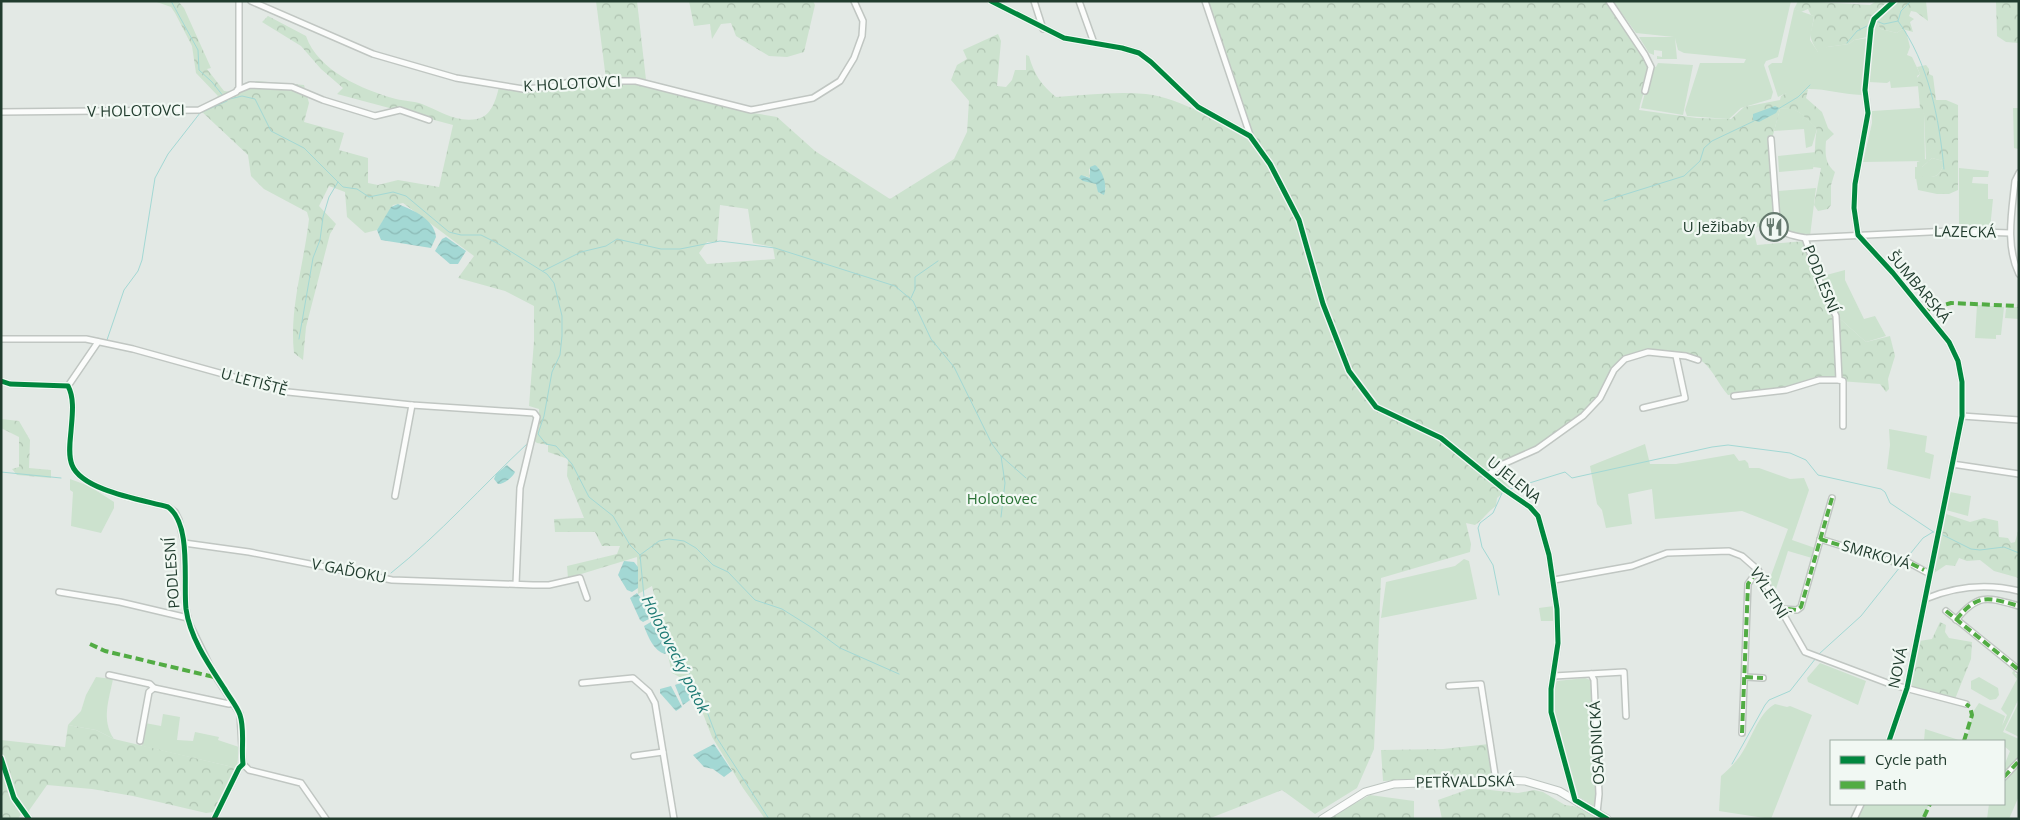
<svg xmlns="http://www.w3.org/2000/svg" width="2020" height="820" viewBox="0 0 2020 820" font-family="'Open Sans',sans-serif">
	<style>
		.green { fill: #cce2ce }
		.forest { fill: url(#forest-crowns); fill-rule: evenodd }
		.water { fill: url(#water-waves) }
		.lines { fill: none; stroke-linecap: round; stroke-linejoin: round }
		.stream { stroke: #a3d8d4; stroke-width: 1 }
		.street-casing { stroke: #c0c6c2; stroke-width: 8 }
		.secondary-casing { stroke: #bdc5c0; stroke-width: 9 }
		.street { stroke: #fbfcfb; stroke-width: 5 }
		.secondary { stroke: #fbfcfb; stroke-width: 7 }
		.quiet { stroke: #52ac44; stroke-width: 4; stroke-dasharray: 8 4; stroke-linecap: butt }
		.cycleway-casing { stroke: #f1f8f3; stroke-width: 8 }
		.cycleway { stroke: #00873e; stroke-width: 5 }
		.labels { text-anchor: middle; stroke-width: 4.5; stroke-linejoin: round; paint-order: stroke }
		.street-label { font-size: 15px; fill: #213c2e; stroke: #f1f8f3 }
		.poi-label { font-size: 15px; fill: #213c2e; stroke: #f1f8f3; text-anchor: end }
		.park-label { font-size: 15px; fill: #2b7336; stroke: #f1f8f3 }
		.water-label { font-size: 16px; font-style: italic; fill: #1b7872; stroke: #f1f8f3 }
	</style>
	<defs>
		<pattern id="forest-crowns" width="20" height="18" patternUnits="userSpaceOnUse" patternTransform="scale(1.25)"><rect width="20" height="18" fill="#cce2ce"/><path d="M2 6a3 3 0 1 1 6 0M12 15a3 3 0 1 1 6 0" fill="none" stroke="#afc3b1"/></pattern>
		<pattern id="water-waves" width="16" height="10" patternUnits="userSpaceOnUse" patternTransform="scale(1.25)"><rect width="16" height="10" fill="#a3d8d4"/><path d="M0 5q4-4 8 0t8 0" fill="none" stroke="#8cbab6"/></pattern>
	</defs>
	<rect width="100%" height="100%" fill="#e3e9e5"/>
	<g class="green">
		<path d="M1613,1H1791L1778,57L1766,61L1764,65L1773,92L1771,99L1741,108L1729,119L1687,116L1685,110L1700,63H1744L1746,59L1684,53L1678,50L1675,38L1677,59H1657V56L1662,57V51L1654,50V55L1649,53L1639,37H1674L1636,33Z"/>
		<path d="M1794,9L1814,16L1810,40L1818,52L1827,47L1849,44L1854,40L1868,38L1862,95C1829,94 1810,81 1778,97L1768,66L1772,63H1782Z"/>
		<path d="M1876,22L1881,29L1897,33L1902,29L1906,31L1910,47L1907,55L1912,57L1920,74L1917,76L1921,86L1891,88L1890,81L1887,83L1869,82L1873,31Z"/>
		<path d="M1658,63L1693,65L1683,115L1641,108L1652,66L1656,67Z"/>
		<path d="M1792,108L1802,114L1817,129L1812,146L1806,148L1804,129L1774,131L1780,109Z"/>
		<path d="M1920,108L1923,109L1924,114L1925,161L1863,162L1872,123V111Z"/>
		<path d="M2013,108H2019L2018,149L2014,148Z"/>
		<path d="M1816,152L1813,169L1779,172L1778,156Z"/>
		<path d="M1932,158L1943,161L1944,164C1937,183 1930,174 1915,179V167H1922Z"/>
		<path d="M1959,168L1989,171L1988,177H1973L1972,183L1988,184V199H1993L1990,229L1959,228Z"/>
		<path d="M1816,188L1810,236L1796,234L1783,228L1780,221L1778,191Z"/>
		<path d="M1845,270V280L1864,319L1875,316L1886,336L1866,342L1837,316L1819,277Z"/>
		<path d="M1977,305L2004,307L2001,335H1996V339L1975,338Z"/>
		<path d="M2009,307H2019V319L2005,318L2006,309Z"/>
		<path d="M1889,429L1927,436L1925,452L1934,455L1930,479L1887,469L1890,445Z"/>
		<path d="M1645,444L1650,464H1676L1734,454L1739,461L1745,460L1748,463L1749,468H1759L1790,479L1804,478L1809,490L1792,540L1815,548L1812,558L1788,551L1775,592L1769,581L1788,529L1742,511L1655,519L1652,489L1628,494L1632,524L1606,528L1602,510L1597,504L1590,466Z"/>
		<path d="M70,479L89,486L114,502V508L101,533L71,526L73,492L70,490Z"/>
		<path d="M1950,492L1971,496L1968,516L1946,510Z"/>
		<path d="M1464,559L1469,561L1477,599L1381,618L1386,582L1455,566Z"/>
		<path d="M1554,606L1555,621H1541L1539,608Z"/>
		<path d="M1820,663L1866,681L1858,705L1808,682L1807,678Z"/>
		<path d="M2015,669V674H2019V698L2003,732L2019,739V758L2004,773V766L2010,751L2004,746V741H1966L1973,712L1979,703L2005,716L2002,726L2007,715L2001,709L2017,679L2012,673Z"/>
		<path d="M96,677L113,679C109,700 101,720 114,739L96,730L68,725L81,711L86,695Z"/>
		<path d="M1979,677L1998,688L1999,695L1996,699L1990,700L1971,689V681Z"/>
		<path d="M1585,678L1590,680L1591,685L1597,794V803L1594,806L1579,797C1572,773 1543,701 1557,681Z"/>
		<path d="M2019,702V737L2005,730Z"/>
		<path d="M1775,704L1787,707L1790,706L1812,715L1771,819L1719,811L1721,776C1728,770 1735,763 1740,756C1751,741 1758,713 1775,704Z"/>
		<path d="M163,714L180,717L177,740L193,741L195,732L219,737L218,740L239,747L237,768L142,746L145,723L161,726Z"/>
		<path d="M1925,729L1962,741H1924Z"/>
		<path d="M2019,764V796L2009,819H1987L1989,804H2004V779Z"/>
		<path d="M1863,804H1929L1923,819H1856Z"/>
	</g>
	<g class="forest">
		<path d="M154,1H178L184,8L211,68L207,69L224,91L241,93L256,81L304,85L309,103L304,122L344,133L339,150L368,158V183L378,185L398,180L439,187L453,125L337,94L343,88L321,69L301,46L262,22L268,16L306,36C318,71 363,90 396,99C405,101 414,101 422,104C440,111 457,123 477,119C492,116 496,99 499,87L519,90L648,84L748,112L777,117L815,151L890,199L954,159L967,132L969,101L951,80L957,65L967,59L963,50L998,34L1001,41L997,86L1006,87L1012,80L1015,70H1026V55L1029,56C1034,74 1041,85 1056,97C1086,95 1116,91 1146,94C1182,98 1223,125 1256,141L1206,1H1607C1623,23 1652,43 1649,72C1648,85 1641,97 1639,110L1697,118L1731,119L1744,107L1780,100L1781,96L1792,90L1806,88L1808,90L1806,98L1822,112L1828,128L1834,134L1826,141C1825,154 1825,164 1835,172L1831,185V205L1828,209L1818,211L1814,205L1821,168L1813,167C1816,154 1814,143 1817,129C1803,117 1801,107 1780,109L1773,135L1775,220L1753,229L1757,245L1806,241L1837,316L1866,342L1890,336L1895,356L1888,379L1889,389L1886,392L1880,384L1812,379L1786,389L1728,395C1719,385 1713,370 1703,362C1688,351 1635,346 1622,360C1610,374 1605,395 1590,408C1561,433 1529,452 1494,468L1510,487L1497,498L1496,506C1487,512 1484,519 1475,525L1466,523L1471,544L1470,552L1381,578L1374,749L1357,788L1315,814L1282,790L1208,819H765L743,788L712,737L691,683L672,673L652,586L638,594L637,557L568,578L567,566L617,554L620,546H602L595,532H555L554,519L584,518L567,476L568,459L548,452V445L537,443L532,439L539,426V409L529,406L534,341V306L505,291L458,278L474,256L403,203L393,205L377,230L365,233L347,217L345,192L329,186L319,206L336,224L330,234L306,327L303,360L294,353C289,309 304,264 309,219L307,212L264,189L251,176L248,155L200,110L218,96L196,73L192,46L175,13L171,7ZM1098,167L1106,189L1100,194L1096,184L1084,175L1090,178L1089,169ZM720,205L748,209L753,243L773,247L775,259L707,264L699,253L707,242H717Z"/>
		<path d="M596,1H637L646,80L606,79Z"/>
		<path d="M689,1H813L815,5L804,52L787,57L769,56L736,36L731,23L721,24L712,39L710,24L694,26Z"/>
		<path d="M1798,1L1870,5L1877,1H1890L1868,24L1867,37L1854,40L1849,44L1827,47L1823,52H1818C1806,34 1812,34 1814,16L1811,15L1808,9L1801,12L1794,9Z"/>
		<path d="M1898,1H1926L1928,21L1916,12L1911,11L1909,16L1914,19L1910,22L1913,32L1902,29L1897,33L1881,29L1876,22L1883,13Z"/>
		<path d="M1996,1H2019V43L2006,42L1997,36Z"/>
		<path d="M1926,65L1929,69V74L1933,76L1936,100H1946L1958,105V190L1949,194H1937L1918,190L1916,178C1931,174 1937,183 1944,164L1943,161L1932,158L1922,167H1917V162L1926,159L1924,114L1920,108L1918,86L1920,85L1916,80L1920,74L1917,67Z"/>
		<path d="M1,419L19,421L30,440L29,468L51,470V478L17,475L12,469L19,467V437L1,428Z"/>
		<path d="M1946,514L1970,522L1984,518L1998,521L1999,537L2008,538L2011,543L2015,542L2019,528V578L1994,571L1980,560L1967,561L1959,558L1955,566L1946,565L1934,573L1943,518Z"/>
		<path d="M1940,622L1946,625L1945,632L1949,638L1972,642L1971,659L1955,699L1909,687L1919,641L1932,639Z"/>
		<path d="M68,725L96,730L114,739L237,768L214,812L206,813L133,796L92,789L47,785L28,812C12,789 1,768 1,740L65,747Z"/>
		<path d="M1489,744L1493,777L1383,781L1381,750L1443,749Z"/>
		<path d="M1,767L14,798L26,814H21L18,819H1Z"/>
		<path d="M1472,788L1518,793L1534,790L1543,792L1565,805L1579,807L1599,819H1442L1438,800Z"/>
		<path d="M1370,795L1414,801V819H1326Z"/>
	</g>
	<g class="water">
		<path d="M1775,106L1779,108L1776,113L1759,122L1753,120V114Z"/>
		<path d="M1095,165C1103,170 1108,187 1104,195L1098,192L1096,184L1083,181L1079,178L1081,175L1090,178V167Z"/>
		<path d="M398,204C413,210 434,219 436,237L431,248L381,240L377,230L391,207Z"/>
		<path d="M446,237L466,251L458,264H450L435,251L442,239Z"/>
		<path d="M507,465L515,472C513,477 503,485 498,484L494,479L496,474Z"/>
		<path d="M624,561L634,562L638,567V588L632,592L627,590L618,575Z"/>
		<path d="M637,593L655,616L643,622L640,620L630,598Z"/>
		<path d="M656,619L672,648L665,654C654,651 648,637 644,626Z"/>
		<path d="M684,682L688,684L693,698L683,705L675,685Z"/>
		<path d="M671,686L682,707L676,711L660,693V689Z"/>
		<path d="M714,744L732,771L724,777L713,769L704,767L693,755Z"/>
	</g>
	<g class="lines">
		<g class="stream">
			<path d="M171,1L198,50L199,70L212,82L224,97"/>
			<path d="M1876,21L1884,24L1898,21L1901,11L1911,1"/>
			<path d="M1898,21C1929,64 1939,117 1944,169"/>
			<path d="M1847,43L1857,31L1869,25"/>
			<path d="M226,100L242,96L255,99L271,131L304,148L343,187L357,189L369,197L393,192L406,196L449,232L461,235H481L497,243L547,274L554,283L562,316V336L560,355L552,372L544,416L538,434L546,444L556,446L572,464L589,497L613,516L630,545L640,555L644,597L667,630L703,701L717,738L769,819"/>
			<path d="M1778,109L1798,97L1810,85"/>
			<path d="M1604,201L1684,176L1700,161L1704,148L1712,141L1754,121"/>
			<path d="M543,271L581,252L606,246L617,239L661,249H680L720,241L775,248L895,286L913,301L931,339L954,367L992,444L1001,456L1026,478"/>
			<path d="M911,298L915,289V277L938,261"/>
			<path d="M299,339L313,258L320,240L323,217L329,197L338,182"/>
			<path d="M107,340L124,290L138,271L142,260L155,178L168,154L200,113L227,101"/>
			<path d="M1,472L61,478"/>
			<path d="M1510,489L1565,472L1572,478L1712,447L1728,445L1790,453L1806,460L1818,475L1881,489L1885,492L1890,503L1935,533"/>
			<path d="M1001,517L1005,483L1001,456"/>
			<path d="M1943,535L1971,549L1980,550L2004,547L2019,553"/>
			<path d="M640,555L659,541L669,539L684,541L696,548L713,565L728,572L755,600L782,609L814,629L840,648L899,674"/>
			<path d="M1906,559L1923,538L1933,532"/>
			<path d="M391,573C440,534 482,486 528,443"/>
			<path d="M1499,595L1493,565L1482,547L1478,528L1480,523L1493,513L1503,491"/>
			<path d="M1819,654L1861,616L1904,562"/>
			<path d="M1732,764L1765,705L1769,700L1790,691L1816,658"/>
		</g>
		<defs>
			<g id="street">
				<path d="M251,1L373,54L456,78L523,89L550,87L574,81H636L751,110L813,98L840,81L854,58L862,36L863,21L854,1"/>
				<path d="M991,1L1064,38L1122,48L1139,53L1151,62L1198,107L1250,136L1270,164L1299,220L1323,304L1349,371L1376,407L1441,438L1505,490L1530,507L1538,516L1549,555L1557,609L1558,643L1551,689V712L1575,800"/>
				<path d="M1034,1L1043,29"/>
				<path d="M1079,1L1094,43"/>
				<path d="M1205,1L1250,135"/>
				<path d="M1609,1L1645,55L1651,67L1645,91"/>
				<path d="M238,90L250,85L292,87L323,100L375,116L400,110L429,120"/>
				<path d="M1,112L199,110L236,92L239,88V1"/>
				<path d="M1771,139L1777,220C1780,235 1791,235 1805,238L1950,231L2010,233"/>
				<path d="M2019,173L2015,181C2012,211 2005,245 2019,274"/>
				<path d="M1,339H86L133,349L288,392L412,405L534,413L537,417L520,488L516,584"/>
				<path d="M1839,380L1843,381V426"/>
				<path d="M1,381L10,384L68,386C75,399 72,417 71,431C70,442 68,455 72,465C82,491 144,500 168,507L175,512L179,520L184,543L186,609L189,623L213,672L240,714L243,764L249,770L301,783L326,819"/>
				<path d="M68,386L98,342"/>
				<path d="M1734,396L1786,390L1819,380H1839L1836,316L1820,282L1805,238"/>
				<path d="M1643,408L1685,398L1676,356"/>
				<path d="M1962,416L2019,420"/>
				<path d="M1952,464L2019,474"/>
				<path d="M1488,475L1501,465L1537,449L1583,416L1600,398L1614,370L1625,359L1648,352L1686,356L1698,360"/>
				<path d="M395,496L412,405"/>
				<path d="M1820,539L1894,562L1904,560L1930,574"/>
				<path d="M184,543L249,552L392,580L533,585H549L580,578L587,598"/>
				<path d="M1554,580L1632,566L1667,553L1729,551L1742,556L1758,570L1805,652L1890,684L1966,704"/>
				<path d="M59,592L120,602L188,618"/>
				<path d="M1925,599C1956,586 1986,583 2019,591"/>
				<path d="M1782,609L1797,610L1801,607L1832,498"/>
				<path d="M1946,611L2019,670"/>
				<path d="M1956,620C1978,593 1987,597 2019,606"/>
				<path d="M1591,674L1594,680L1599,794L1597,813"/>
				<path d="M109,675L150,684L154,688"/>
				<path d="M1554,676L1624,672L1626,716"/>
				<path d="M1745,677L1763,678"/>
				<path d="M582,683L633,678L649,692L655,703L674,819"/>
				<path d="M1449,686L1481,684L1496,781"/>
				<path d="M1742,733L1748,584L1758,570"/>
				<path d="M140,741L149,692L154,688L229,704L233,703"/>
				<path d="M1889,741L1907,688L1962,416V382L1958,361L1949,342L1893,273L1858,235L1854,208L1855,184L1868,113L1865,90L1871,28L1874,19L1894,1"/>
				<path d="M634,756L663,752"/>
				<path d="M1,758L14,798L29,819"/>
				<path d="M2004,777L2019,761"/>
				<path d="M214,819L239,768L243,764"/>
				<path d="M1854,819L1861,804"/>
			</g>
			<path id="secondary" d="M1322,819L1365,792L1394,784L1503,780L1525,781L1559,791L1607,819"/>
		</defs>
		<use href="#street" class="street-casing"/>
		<use href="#secondary" class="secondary-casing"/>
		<use href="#street" class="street"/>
		<use href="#secondary" class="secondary"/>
		<g class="quiet">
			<path d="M1923,311L1951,303L2019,306"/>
			<path d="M1820,539L1894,562L1904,560L1924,570"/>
			<path d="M1788,609L1797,610L1801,607L1832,498"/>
			<path d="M1946,611L2019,670"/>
			<path d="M1956,620C1978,593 1987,597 2019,606"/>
			<path d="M90,644L105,651L218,678"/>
			<path d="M1745,677L1763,678"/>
			<path d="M1742,733L1748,584L1753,577"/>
			<path d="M1964,741L1972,715L1970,707L1966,704"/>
			<path d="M2004,777L2019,761"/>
			<path d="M1924,817L1930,804"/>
		</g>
		<defs>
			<g id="cycleway">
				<path d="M991,1L1064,38L1122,48L1139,53L1151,62L1198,107L1250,136L1270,164L1299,220L1323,304L1349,371L1376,407L1441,438L1505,490L1530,507L1538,516L1549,555L1557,609L1558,643L1551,689V712L1575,800L1607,819"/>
				<path d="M1,381L10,384L68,386C75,399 72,417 71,431C70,442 68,455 72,465C82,491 144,500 168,507C192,524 183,582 186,609C190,638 209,665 224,688C229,697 237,706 240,715C245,730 241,748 243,764L239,768L214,819"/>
				<path d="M1889,741L1907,688L1962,416V382L1958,361L1949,342L1893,273L1858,235L1854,208L1855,184L1868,113L1865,90L1871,28L1874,19L1894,1"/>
				<path d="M1,758L14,798L29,819"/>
			</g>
		</defs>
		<use href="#cycleway" class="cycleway-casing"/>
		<use href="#cycleway" class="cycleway"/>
	</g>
	<defs>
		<symbol id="restaurant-ring" viewBox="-11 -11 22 22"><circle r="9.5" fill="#f1f8f3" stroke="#65796e" stroke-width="1.5"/><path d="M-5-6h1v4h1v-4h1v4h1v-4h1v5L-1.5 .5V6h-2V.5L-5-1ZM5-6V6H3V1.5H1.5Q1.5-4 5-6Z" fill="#65796e"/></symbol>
	</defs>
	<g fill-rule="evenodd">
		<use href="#restaurant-ring" x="1758" y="211" width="32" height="32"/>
	</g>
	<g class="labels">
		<g class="street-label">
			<text transform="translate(572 84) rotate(-3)" y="5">K HOLOTOVCI</text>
			<text transform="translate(136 111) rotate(-1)" y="5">V HOLOTOVCI</text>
			<text transform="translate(1965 232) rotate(1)" y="5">LAZECKÁ</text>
			<text transform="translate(1821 279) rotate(68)" y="5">PODLESNÍ</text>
			<text transform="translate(1919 287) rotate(50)" y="5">ŠUMBARSKÁ</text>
			<text transform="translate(254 382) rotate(15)" y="5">U LETIŠTĚ</text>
			<text transform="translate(1514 480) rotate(39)" y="5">U JELENA</text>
			<text transform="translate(1876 555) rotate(16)" y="5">SMRKOVÁ</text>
			<text transform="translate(349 571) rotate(11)" y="5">V GAĎOKU</text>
			<text transform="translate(172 573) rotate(-94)" y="5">PODLESNÍ</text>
			<text transform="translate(1769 593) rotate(57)" y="5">VÝLETNÍ</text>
			<text transform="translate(1898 668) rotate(-78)" y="5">NOVÁ</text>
			<text transform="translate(1597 743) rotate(-93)" y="5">OSADNICKÁ</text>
			<text transform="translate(1465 782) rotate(-1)" y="5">PETŘVALDSKÁ</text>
		</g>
		<g class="poi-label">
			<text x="1755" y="232">U Ježibaby</text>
		</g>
		<g class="park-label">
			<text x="1002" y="504">Holotovec</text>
		</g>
		<g class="water-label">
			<text transform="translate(676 654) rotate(63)" y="6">Holotovecký potok</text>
		</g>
	</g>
	<rect width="2020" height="820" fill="none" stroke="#213c2e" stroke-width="5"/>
	<rect x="1830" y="740" width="175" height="65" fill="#f1f8f3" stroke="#9eada4"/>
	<rect x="1840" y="756" width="25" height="8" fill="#00873e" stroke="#9eada4"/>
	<text x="1875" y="765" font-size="15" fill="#213c2e">Cycle path</text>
	<rect x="1840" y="781" width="25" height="8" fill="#52ac44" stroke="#9eada4"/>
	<text x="1875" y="790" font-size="15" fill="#213c2e">Path</text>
</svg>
